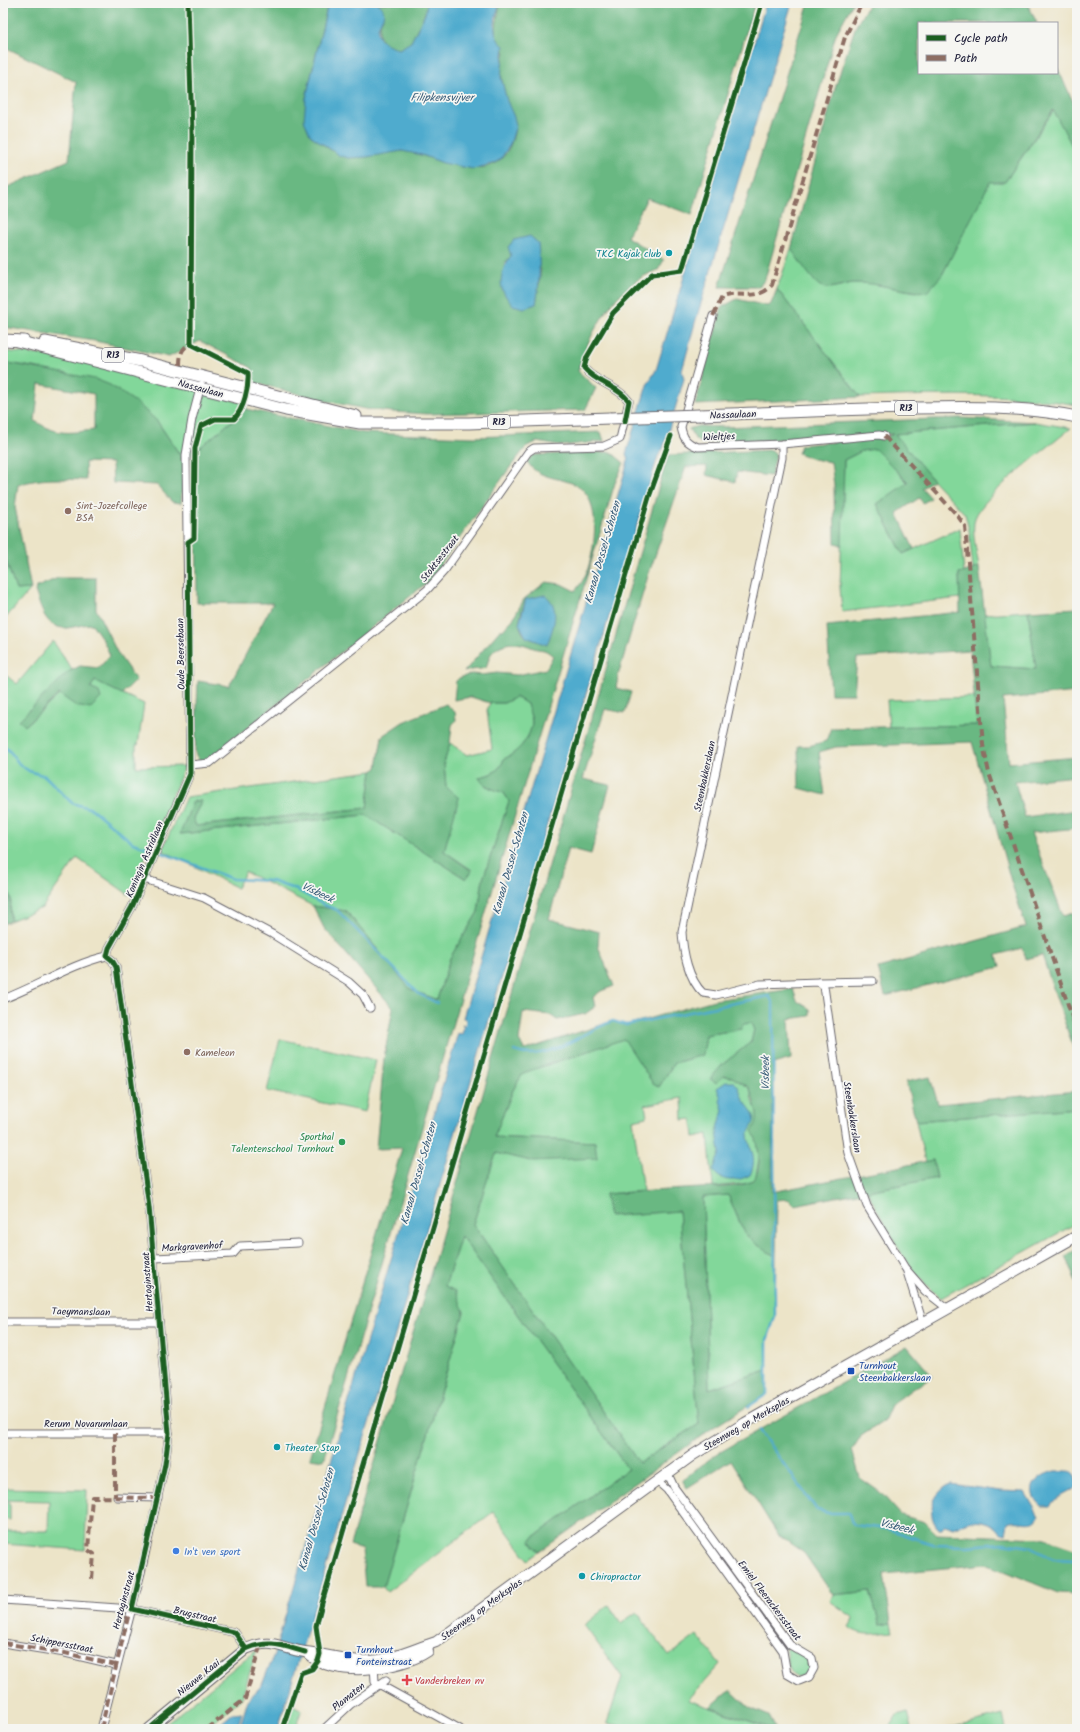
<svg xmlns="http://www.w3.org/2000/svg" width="1080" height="1732" viewBox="0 0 1080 1732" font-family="Kalam,sans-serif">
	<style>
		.green { fill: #82d79a; stroke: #527c6a }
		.forest { fill: #69b882; stroke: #466d5e; fill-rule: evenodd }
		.water { fill: #50abce; stroke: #396684 }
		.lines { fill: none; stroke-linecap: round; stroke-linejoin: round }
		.stream { stroke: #50abce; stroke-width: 2.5 }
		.street-casing { stroke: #69666c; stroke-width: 9 }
		.secondary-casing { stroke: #69666c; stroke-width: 12 }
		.primary-casing { stroke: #69666c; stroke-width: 13 }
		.street { stroke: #fff; stroke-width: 7 }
		.secondary { stroke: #fff; stroke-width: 10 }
		.primary { stroke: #fff; stroke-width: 11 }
		.primary-bridge-casing { stroke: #69666c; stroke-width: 13; stroke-linecap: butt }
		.primary-bridge { stroke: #fff; stroke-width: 11 }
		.quiet { stroke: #8d6e63; stroke-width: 4; stroke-dasharray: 8 4; stroke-linecap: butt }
		.cycleway-casing { stroke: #f6f6f2; stroke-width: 8 }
		.cycleway { stroke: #1b5e20; stroke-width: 5 }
		.culture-dot { fill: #0f9aa8; stroke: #f6f6f2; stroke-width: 1.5 }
		.education-dot { fill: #8d6e63; stroke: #f6f6f2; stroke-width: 1.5 }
		.leisure-dot { fill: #2e9e5b; stroke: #f6f6f2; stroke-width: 1.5 }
		.transit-dot { fill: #1a4fb4; stroke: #f6f6f2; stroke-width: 1.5 }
		.shop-dot { fill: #3f7fe0; stroke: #f6f6f2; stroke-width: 1.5 }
		.health-dot { fill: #e0444e; stroke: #f6f6f2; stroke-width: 1.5 }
		.labels { text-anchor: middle; stroke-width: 3.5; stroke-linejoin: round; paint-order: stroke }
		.shield { fill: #f6f6f2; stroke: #626272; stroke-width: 1 }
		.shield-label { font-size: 9px; font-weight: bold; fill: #22223b }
		.culture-label { font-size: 10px; fill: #0d838f; stroke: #f6f6f2; text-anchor: start }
		.street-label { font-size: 10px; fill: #22223b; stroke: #f6f6f2 }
		.education-label { font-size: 10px; fill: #785e54; stroke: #f6f6f2; text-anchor: start }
		.leisure-label { font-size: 10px; fill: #27864d; stroke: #f6f6f2; text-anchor: end }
		.transit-label { font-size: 10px; fill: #164399; stroke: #f6f6f2; text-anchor: start }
		.shop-label { font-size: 10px; fill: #366cbe; stroke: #f6f6f2; text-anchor: start }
		.health-label { font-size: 10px; fill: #be3a42; stroke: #f6f6f2; text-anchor: start }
		.water-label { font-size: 11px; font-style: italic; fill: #345976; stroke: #f6f6f2 }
	</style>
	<rect width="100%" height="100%" fill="#f6f6f2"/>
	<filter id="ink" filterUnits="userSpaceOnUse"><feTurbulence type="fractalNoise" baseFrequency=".025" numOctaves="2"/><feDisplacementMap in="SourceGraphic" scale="8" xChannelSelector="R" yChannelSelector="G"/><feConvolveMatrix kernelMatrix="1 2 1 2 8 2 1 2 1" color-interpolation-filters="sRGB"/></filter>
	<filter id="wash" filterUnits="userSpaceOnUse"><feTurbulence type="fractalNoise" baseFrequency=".012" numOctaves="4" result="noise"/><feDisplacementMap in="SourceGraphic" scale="16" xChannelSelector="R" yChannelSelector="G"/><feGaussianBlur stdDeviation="0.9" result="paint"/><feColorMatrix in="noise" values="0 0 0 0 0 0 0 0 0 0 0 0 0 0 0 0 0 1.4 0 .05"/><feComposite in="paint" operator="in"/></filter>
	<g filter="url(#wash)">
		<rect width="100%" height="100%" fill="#ece4c8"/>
		<g class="green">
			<path d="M1054,110L1077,155V405C1004,392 934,395 860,397L777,289L791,249L819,285L831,288L852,283H868L916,292L942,275L990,181L1005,182Z"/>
			<path d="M3,351L42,355L51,352L247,404L246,409L184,461L157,421L39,368L3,362Z"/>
			<path d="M1035,422L1071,428C1049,447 984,494 975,518C971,532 977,553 979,567L973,569L969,530L965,514L933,480L894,434Z"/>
			<path d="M875,448L908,483L877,504L903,554L960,528L964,573L959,574L960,598L842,612L840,587L844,460L862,451Z"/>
			<path d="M3,552L16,590L31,589L3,621Z"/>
			<path d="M1028,611L1036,669L991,666L984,614Z"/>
			<path d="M53,641L72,670L20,720L25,726L60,694L63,696L90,688L95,681L144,704L138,745H136V767L185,766L129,895L77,858L42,908L10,921L11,898L3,877V673L17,684Z"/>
			<path d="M516,697L527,704C528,709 532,717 532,722C531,738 517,753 504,759C500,771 491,775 479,777L486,786L504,793L509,801L483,879L478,912L450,958L437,1000L410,989L346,911L313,906L245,872L237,888L162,850L186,797L372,771L367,808L196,826L193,818L202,801H193L181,834L366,815L466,879L472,870L444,851L458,798L446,787L444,763L450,743L467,755L492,749L487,710L490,703H504Z"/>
			<path d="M974,697L977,725L889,727L887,700Z"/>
			<path d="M751,1023L754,1030L751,1042L723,1064V1076L732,1077L750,1088L752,1101L758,1112L757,1137L759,1158L756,1176L749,1183L713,1187L708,1134L694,1137L692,1119L683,1120L682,1098L645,1105L647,1117L633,1120L643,1191L605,1194L609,1216L679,1211L699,1424L639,1463L473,1224L496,1152L531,1161L595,1142L494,1137L513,1090L523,1073L624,1038L652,1082L659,1087L674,1063L703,1055L706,1035L741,1029L743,1024Z"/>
			<path d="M280,1039L376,1060L365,1112L267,1091Z"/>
			<path d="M1077,1108V1223L941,1298C906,1272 888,1228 867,1191L937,1178L933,1160L925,1162L916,1121Z"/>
			<path d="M728,1195C734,1207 741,1231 750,1239C758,1246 768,1251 776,1257L775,1317L767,1340V1370L709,1389L703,1197Z"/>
			<path d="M461,1236L628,1469L530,1540L539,1552L528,1560L493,1512L387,1592L383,1587L464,1312L445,1286Z"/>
			<path d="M3,1488L87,1490L85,1550L3,1544V1531H48L49,1501L3,1500Z"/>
			<path d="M3,1502H10V1520L3,1519Z"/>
			<path d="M870,1591L880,1625L891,1623L893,1632C877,1633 862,1638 849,1627L854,1618L830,1601L833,1595Z"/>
			<path d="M609,1605L621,1623L637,1612L669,1656L697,1635L720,1664L688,1700L772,1729H635L607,1723L622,1677L584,1625Z"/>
			<path d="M789,1648C797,1656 812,1654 810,1669C806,1677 792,1681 789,1669C787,1663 789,1657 786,1650Z"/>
			<path d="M257,1649L242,1698L204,1729H160Z"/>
			<path d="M293,1705L302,1710L297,1722L303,1727L309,1729H285Z"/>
			<path d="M908,1712L912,1729H888L897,1715Z"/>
			<path d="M1003,1715L1006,1729H940L953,1728Z"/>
		</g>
		<g class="forest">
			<path d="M3,3H328L306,98L310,135C335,153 343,162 376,155C385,153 394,150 403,151C435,155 490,190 510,146C518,127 514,120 507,103C505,96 503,86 502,79C500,70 503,60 505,52L496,40L495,33L500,3H755L692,215L647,198L627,237L664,260L658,270C617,283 589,332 578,371L596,388L585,410L428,414L392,412L365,409L326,401L252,382V368L200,341L169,357L95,341L3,327V189L69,160L76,82L3,46ZM511,256L541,269L536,304L504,264Z"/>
			<path d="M378,3H427C426,13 422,21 417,29C415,34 413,40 410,43C396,58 369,41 383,18Z"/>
			<path d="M809,3H853L836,34L765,279L759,287H719Z"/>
			<path d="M869,3H1027L1037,23H919V73H1057V67L1077,110V155L1053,110L1005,182H990L942,275L927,292C902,292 878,282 853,283C842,284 831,291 820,286C814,283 796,256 791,249L836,85L855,28Z"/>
			<path d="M777,289L860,397L695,405L722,307L737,299L767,306L771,304Z"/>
			<path d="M3,362L95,379L110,385L137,403L157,421L184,461L181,503L172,502L157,485L113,483L112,463L85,462L86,480C62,479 40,477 18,485L15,507L31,589L16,590L3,552ZM39,384L94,394V430C67,433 59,436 35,421Z"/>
			<path d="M246,409L364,433L474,437L601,432L604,441L560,446L537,442L527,446L511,466L429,581L218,752L206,760L199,761L195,753L198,681L229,686L273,603H197L196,463L198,449Z"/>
			<path d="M961,418L1035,422L895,434L933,480L922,488L931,498L923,503L919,498L897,513L914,549L903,554L877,504L908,482L875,449L862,451L844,460L842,545L835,543L834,485L831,462L813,459L798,453L801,445L878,438L881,440L893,434L702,443L696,440L689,429L698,426L723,427Z"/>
			<path d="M772,450L776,455L771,476L737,472L735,482L706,475L707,466L686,467L648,576L619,672L616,688L631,692L625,713L605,709L583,779L610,785L591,854L568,848L549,919L599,932L598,946L614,986L601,991L593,997L595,1007L585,1014L557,1020L550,1015L523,1012L519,1041L525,1050L613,1021L626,1025L714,1000L793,989L797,1001L810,1009V1016L789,1019L791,1059L773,1064L772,1192L933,1160L937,1178L794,1205L788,1199L777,1200L776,1257C768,1251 758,1246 750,1239C742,1232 734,1207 728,1195L703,1197L709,1389L767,1370V1394L714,1427L539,1552L530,1540L628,1469L461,1236L445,1286L456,1291L464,1312L383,1587H365L362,1549L350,1545L440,1242L668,455ZM751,1023L754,1030L751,1042L723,1064L710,1079L717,1083L723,1076L732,1077L750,1088C753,1104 763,1117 752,1131C760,1142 764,1177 748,1183C734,1188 714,1187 699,1188C668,1190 636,1192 605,1194L609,1216L679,1211L699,1424L639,1463L473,1224L496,1153L531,1161L597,1158L595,1142L494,1137L513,1090L523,1073L624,1039L652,1082L659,1087L674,1063L703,1055L706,1035L741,1029L743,1024Z"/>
			<path d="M611,452L624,463L615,483L476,945L324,1460L310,1458L402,1148L376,1149L384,1058L393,1008L324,928L313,906L346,911L410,989L437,1000L450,958L478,912L483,879L509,801L504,793C496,790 482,787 479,777C491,775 500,771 504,759C517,753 531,738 532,722C532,717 528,709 527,704L516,697L504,703H490L471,697L454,700L456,681L459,678L471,674L482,675L497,673L517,675L546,669L553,656C542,646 542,652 531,647C517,641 501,641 491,654C488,658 488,664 486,668C478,670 470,669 464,672L500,630H503L513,619L524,599L546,582L561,584L575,591C578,587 582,583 584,578C595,556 602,505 581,488C565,476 537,481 527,461L533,455ZM526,599L547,645C541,642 532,640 527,637C514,629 522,609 526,599Z"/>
			<path d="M979,567L991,666L1036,669L1028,611L1077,608V692L1003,699L1009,763L1077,757V776L1015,782L1025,817L1077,810V828L1031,833L1063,916L1077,912V1059L1042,955L1026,959L1022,948L997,955L1000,967L885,996L878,968L1026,927L1011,881L972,742L836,747L819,752L825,795L799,788L798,746H809L826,741L831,728L977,725L970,650L857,658L854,694H831L827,626L960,612L959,574Z"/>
			<path d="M58,578H96V609L118,654L136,680L122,694L95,681L90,688L99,692L101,698L90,709L76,706L59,694L25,726L19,720L68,672L80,666L99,668L110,655L103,640L92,624C84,624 76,627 67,628C45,629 41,608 35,591L37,587Z"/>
			<path d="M446,704L455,712L456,720L452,725L450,743L444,763L446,787L459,798L444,851L472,871L466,879L366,815L180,834L193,801H202L193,818L196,826L367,808L372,771L377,768L382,736L403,722Z"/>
			<path d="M3,877L11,898L10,921L3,924Z"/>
			<path d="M930,1077L938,1104L1077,1091V1108L916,1121L906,1082Z"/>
			<path d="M1077,1250V1284L1065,1256Z"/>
			<path d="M907,1346L933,1377L912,1389L891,1405L884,1421L861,1436L852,1450L860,1478L880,1492L901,1515L925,1522L937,1534L1042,1538L1077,1550V1594L1058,1593L986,1564L884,1574L891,1623L880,1625L870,1591L833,1595L804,1553L778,1535L731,1460L687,1488L682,1480L715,1455Z"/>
			<path d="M730,1690L750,1708L769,1716L776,1729H772L710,1707Z"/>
		</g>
		<g class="water">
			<path d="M328,3H378L382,7L384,13C383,19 379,23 378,28C376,41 389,47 399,49L411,42L425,14L427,3H500C495,18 490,36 504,46L501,77L507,101L514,117L516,125L510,145L500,160L492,164L473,169L443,163L422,155L402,151L367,157L348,158L340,156L310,135L304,120L306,98Z"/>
			<path d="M766,3H792L695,323L682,371L684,379L663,449L658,456L606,627L278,1729H239L248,1700L262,1685L274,1654L458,1033L462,1034L464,1028L462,1025L465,1026L466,1019L463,1018L628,461L626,454L647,385L656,370Z"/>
			<path d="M530,236L538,243C540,265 540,282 536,304L524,308L512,305C509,300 505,296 503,291C498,280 504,265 511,256L508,247L514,240Z"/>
			<path d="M545,595C562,608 553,628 547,645L526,637L519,624L526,599Z"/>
			<path d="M726,1082H734C741,1089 739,1092 743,1099C752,1114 761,1115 748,1133C748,1148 759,1156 750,1175C738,1182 720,1183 713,1170L720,1153L717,1132L723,1110L720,1101L721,1098L717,1088Z"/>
			<path d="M1056,1471C1072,1471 1075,1469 1077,1486C1069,1495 1056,1495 1051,1507H1042C1023,1491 1035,1475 1056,1471Z"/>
			<path d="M951,1484L1001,1491L1025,1492L1039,1516C1034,1529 1018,1518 1008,1523L1006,1534C998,1533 997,1528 991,1524C977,1517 967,1522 954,1528L946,1525L943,1529H939C924,1514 934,1491 951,1484Z"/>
			<path d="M242,1712L237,1729H214L233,1713Z"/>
		</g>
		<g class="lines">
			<g class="stream">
				<path d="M3,745L12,754L19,764L29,771L45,776L72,803L92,809L133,843L151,849"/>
				<path d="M160,852L233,879L271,881L297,890L324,905L337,910L419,994L437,1003"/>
				<path d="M514,1051C548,1064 583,1031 613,1021L626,1025L769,996L773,1003L775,1317L767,1340V1394L748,1407"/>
				<path d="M759,1430L817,1510L828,1513H848L853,1525L888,1529L935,1545L967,1546L1003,1543L1031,1547L1052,1559L1077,1560"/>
			</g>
		</g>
	</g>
	<g filter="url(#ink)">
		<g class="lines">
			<defs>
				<g id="street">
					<path d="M713,316L681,427C683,439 687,443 698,447L782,444L879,435L884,436"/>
					<path d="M782,444V458L682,932C683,951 688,979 703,993L716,995L760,984L819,982L824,986L848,1153L867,1206L905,1268L925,1291L948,1309"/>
					<path d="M190,765L210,763L427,590L445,570L528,452L534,448L604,446L620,439L629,401C618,386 596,383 584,368"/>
					<path d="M144,879L204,898L272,934L349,982L363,995L370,1008"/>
					<path d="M107,956L109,948L132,907L190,774L186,455L192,419L201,385"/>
					<path d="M819,982L873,981"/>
					<path d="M3,999C38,986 71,964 107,956"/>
					<path d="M155,1258L233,1254L240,1246L298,1243"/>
					<path d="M907,1272L923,1323"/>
					<path d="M3,1322H159"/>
					<path d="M3,1433H169"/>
					<path d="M658,1482L667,1490L783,1651L787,1674L799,1681L809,1677L814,1668L812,1658L790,1645L674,1487L668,1474"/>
					<path d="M117,1497L158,1498"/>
					<path d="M3,1600L132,1609L233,1632L236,1634L246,1649"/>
					<path d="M3,1643L65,1653L116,1665"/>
					<path d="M374,1665L375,1682L460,1729"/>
					<path d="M101,1729L141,1573L165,1464L169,1433L149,1207L116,967L112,960L107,956"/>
					<path d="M324,1729L351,1704L386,1680"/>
				</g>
				<g id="secondary">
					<path d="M307,1653C333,1679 400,1670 428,1651"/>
					<path d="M149,1729L246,1649C274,1637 280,1649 305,1652C324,1654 343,1660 362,1661C389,1662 411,1650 436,1642L693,1455L745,1423L1077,1236"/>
				</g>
				<g id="primary">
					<path d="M3,340L24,341"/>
					<path d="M17,341L286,410L360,423H469L610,418"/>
					<path d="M45,342L141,361L356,416"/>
					<path d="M700,415C771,413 842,409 913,408C968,407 1023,406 1077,417"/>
				</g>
			</defs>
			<use href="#street" class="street-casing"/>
			<use href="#secondary" class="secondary-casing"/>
			<use href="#primary" class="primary-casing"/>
			<use href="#street" class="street"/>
			<use href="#secondary" class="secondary"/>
			<use href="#primary" class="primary"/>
			<defs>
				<path id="primary-bridge" d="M610,418L700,415"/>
			</defs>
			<use href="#primary-bridge" class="primary-bridge-casing"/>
			<use href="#primary-bridge" class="primary-bridge"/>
			<g class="quiet">
				<path d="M713,316L722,297C742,290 757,302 772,285L845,37L862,3"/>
				<path d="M180,365C180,356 181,347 191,344V340"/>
				<path d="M884,436L957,515L965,526L983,745L989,773L1077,1031"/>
				<path d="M115,1433V1497"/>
				<path d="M92,1579L94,1554L88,1550L92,1497L158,1498"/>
				<path d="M3,1643L65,1653L116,1665"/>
				<path d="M101,1729L128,1617L132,1609"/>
				<path d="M207,1729L245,1699L261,1643"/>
			</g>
			<defs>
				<g id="cycleway">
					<path d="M188,3L192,133L191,344"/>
					<path d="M191,344L248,373C249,387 244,409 234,419H215L201,426L195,448L194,538L188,542L190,774L132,907L109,948L107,956L112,960L116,967L149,1207L169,1433L165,1464L132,1609L233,1632L236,1634L246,1649"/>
					<path d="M625,421L629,401C618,386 596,383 584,368L587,357L613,313L652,274L682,270L762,3"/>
					<path d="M149,1729L246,1649C269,1639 283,1646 305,1652"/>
					<path d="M282,1729L301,1673L312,1669L318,1661L320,1654L316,1626L322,1603L649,497L671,436"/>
				</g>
			</defs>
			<use href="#cycleway" class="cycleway-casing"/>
			<use href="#cycleway" class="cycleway"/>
		</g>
	</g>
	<g class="culture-dot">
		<circle cx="669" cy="253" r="4"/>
		<circle cx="277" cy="1447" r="4"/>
		<circle cx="582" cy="1576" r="4"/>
	</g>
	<g class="education-dot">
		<circle cx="68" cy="511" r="4"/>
		<circle cx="187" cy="1052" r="4"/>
	</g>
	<circle class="leisure-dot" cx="342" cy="1142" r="4"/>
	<g class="transit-dot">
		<rect x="847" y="1367" width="8" height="8" rx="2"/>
		<rect x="344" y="1651" width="8" height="8" rx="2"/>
	</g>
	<circle class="shop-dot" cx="176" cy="1551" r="4"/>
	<path class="health-dot" d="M405 1674h4v4h4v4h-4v4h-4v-4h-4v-4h4z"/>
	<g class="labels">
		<g class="shield">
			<rect x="102" y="348" width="22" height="14" rx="3"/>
			<rect x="895" y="401" width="22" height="14" rx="3"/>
			<rect x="488" y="415" width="22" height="14" rx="3"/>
		</g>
		<g class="shield-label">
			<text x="113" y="358">R13</text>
			<text x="906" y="411">R13</text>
			<text x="499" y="425">R13</text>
		</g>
		<g class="culture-label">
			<text x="661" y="257" text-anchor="end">TKC Kajak club</text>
			<text x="285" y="1451">Theater Stap</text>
			<text x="590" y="1580">Chiropractor</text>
		</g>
		<g class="street-label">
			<text transform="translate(201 388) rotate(15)" y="4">Nassaulaan</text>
			<text transform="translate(733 414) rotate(-2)" y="4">Nassaulaan</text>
			<text transform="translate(719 436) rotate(-2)" y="4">Wieltjes</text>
			<text transform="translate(439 558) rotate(-52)" y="4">Stoktsestraat</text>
			<text transform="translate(180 654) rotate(-91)" y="4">Oude Beersebaan</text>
			<text transform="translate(704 776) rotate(-78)" y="4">Steenbakkerslaan</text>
			<text transform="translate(144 859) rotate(-67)" y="4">Koningin Astridlaan</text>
			<text transform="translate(853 1117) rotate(81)" y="4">Steenbakkerslaan</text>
			<text transform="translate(192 1246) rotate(-3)" y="4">Markgravenhof</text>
			<text transform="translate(147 1282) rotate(-94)" y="4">Hertoginstraat</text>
			<text transform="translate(81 1311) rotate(1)" y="4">Taeymanslaan</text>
			<text x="86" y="1427">Rerum Novarumlaan</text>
			<text transform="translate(746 1423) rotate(-30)" y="4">Steenweg op Merksplas</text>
			<text transform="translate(123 1600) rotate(-75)" y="4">Hertoginstraat</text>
			<text transform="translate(770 1600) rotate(53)" y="4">Emiel Fleerackersstraat</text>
			<text transform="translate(481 1609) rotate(-36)" y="4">Steenweg op Merksplas</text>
			<text transform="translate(195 1614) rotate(13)" y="4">Brugstraat</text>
			<text transform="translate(62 1643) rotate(11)" y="4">Schippersstraat</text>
			<text transform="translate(198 1677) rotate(-39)" y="4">Nieuwe Kaai</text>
			<text transform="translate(348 1696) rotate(-39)" y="4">Plamaten</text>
		</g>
		<g class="education-label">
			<text x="76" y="509">Sint-Jozefcollege<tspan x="76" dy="12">BSA</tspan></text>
			<text x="195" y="1056">Kameleon</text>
		</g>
		<g class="leisure-label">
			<text x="334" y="1140">Sporthal<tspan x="334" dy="12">Talentenschool Turnhout</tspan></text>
		</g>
		<g class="transit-label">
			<text x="859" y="1369">Turnhout<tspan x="859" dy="12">Steenbakkerslaan</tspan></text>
			<text x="356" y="1653">Turnhout<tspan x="356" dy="12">Fonteinstraat</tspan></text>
		</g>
		<g class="shop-label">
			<text x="184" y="1555">In't ven sport</text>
		</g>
		<g class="health-label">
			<text x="415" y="1684">Vanderbreken nv</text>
		</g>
		<g class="water-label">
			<text x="442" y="101">Filipkensvijver</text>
			<text transform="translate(602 552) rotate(-74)" y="4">Kanaal Dessel-Schoten</text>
			<text transform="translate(510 863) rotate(-74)" y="4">Kanaal Dessel-Schoten</text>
			<text transform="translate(318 892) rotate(26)" y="4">Visbeek</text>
			<text transform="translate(765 1073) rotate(-90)" y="4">Visbeek</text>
			<text transform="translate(418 1173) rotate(-74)" y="4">Kanaal Dessel-Schoten</text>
			<text transform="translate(316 1519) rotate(-74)" y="4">Kanaal Dessel-Schoten</text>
			<text transform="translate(897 1526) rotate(14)" y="4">Visbeek</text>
		</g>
	</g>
	<rect width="1080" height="1732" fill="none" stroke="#f6f6f2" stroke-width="16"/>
	<rect x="918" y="22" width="140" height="52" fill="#f6f6f2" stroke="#a1a1a9"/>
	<rect x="926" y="35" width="20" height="6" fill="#1b5e20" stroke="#a1a1a9"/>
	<text x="954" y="42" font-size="12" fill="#22223b">Cycle path</text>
	<rect x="926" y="55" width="20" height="6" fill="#8d6e63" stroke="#a1a1a9"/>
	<text x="954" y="62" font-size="12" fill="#22223b">Path</text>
</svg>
